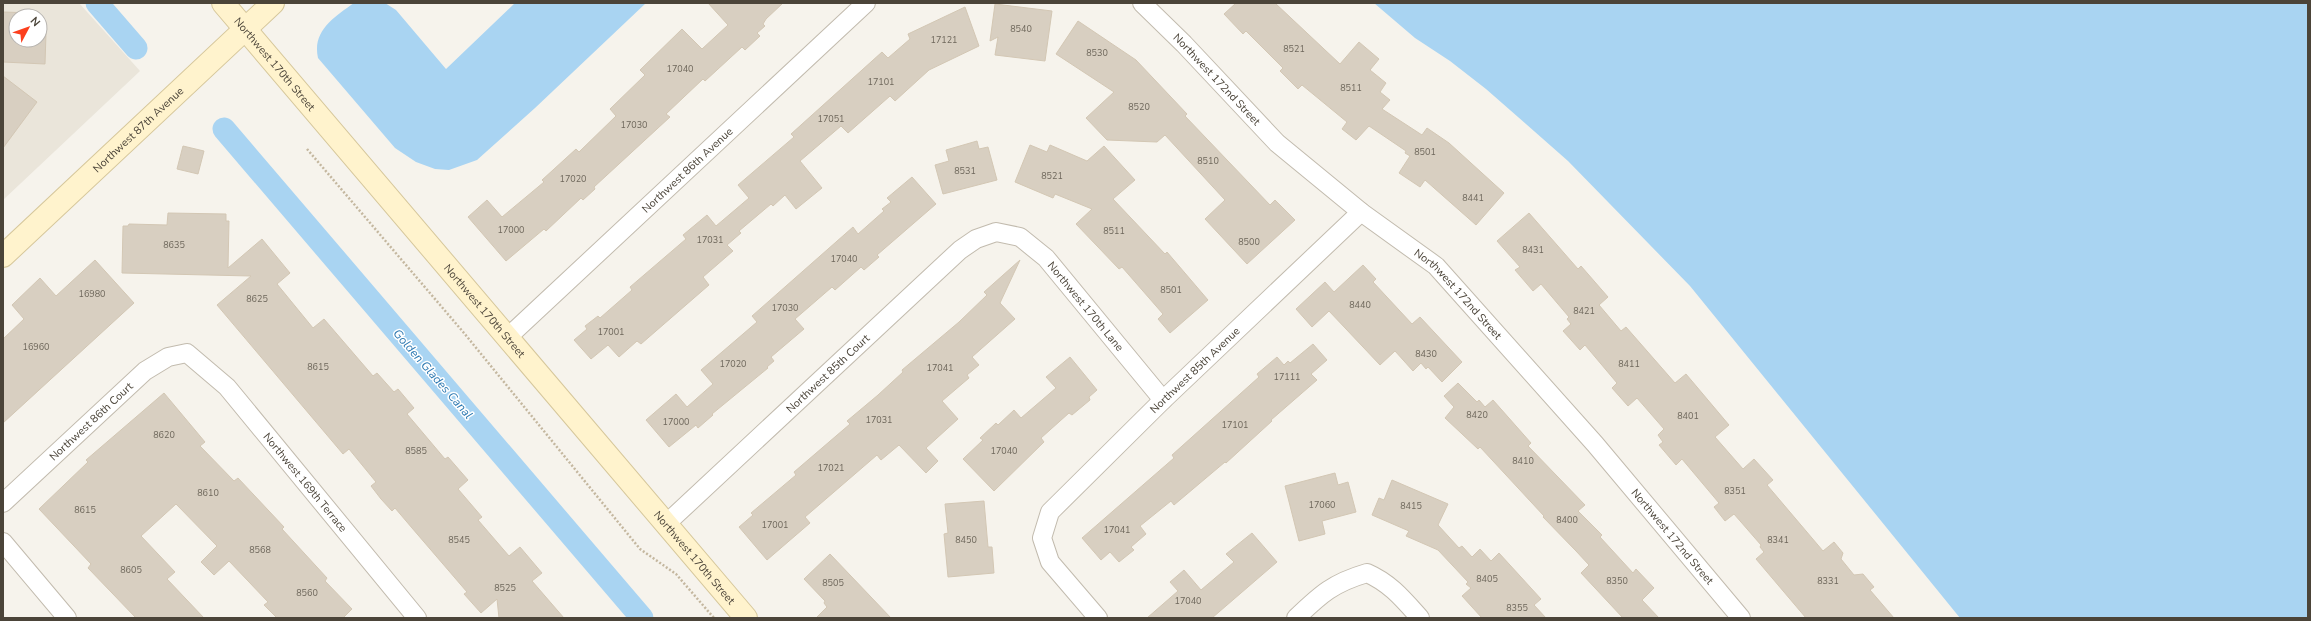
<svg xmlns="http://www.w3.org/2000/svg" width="2311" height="621" viewBox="0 0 2311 621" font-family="'Nunito Sans',sans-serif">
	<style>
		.residential { fill: #eae5da; fill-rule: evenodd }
		.water { fill: #a9d4f2 }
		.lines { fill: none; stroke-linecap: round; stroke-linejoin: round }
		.canal { stroke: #a9d4f2; stroke-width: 23 }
		.building { fill: #d8cfc1; stroke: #d3c7b4 }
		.street-casing { stroke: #c2bbae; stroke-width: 20 }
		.secondary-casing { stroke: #d6c79b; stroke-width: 24 }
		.path { stroke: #c4b79f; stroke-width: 2.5; stroke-dasharray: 2 2; stroke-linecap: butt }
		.street { stroke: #fff; stroke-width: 18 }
		.secondary { stroke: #fff3cd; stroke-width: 22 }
		.labels { text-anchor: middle; stroke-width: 3; stroke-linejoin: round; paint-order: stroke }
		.number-label { font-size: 9px; fill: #6e675b }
		.street-label { font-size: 11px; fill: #4b4439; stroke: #fff }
		.water-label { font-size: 12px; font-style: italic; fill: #2e7ab2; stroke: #fff }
	</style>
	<rect width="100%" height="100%" fill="#f6f3ec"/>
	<path class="residential" d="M3,3H79L140,71L3,200ZM16,16H40V40H16Z"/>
	<g class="water">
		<path d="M354,3H385L396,10L446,69L515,3H646L535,108L477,160L449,170L435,169L416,162L395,148L318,58C312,31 334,17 354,3Z"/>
		<path d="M1374,3H2308V618H1960L1690,286L1568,161L1486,89L1450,61L1415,38Z"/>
	</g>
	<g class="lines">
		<g class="canal">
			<path d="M97,3L136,48"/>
			<path d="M224,129L642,618"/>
		</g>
	</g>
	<g class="building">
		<path d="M708,3H783L766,19L763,24L765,26L757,33L760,36L745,50L742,47L705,81L703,79L666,114L670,117L594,187L595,189L583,200L581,198L546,231L544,229L506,261L468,217L487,200L502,217L544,182L542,180L576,149L579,152L616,116L610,109L645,75L640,70L682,29L702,49L728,25Z"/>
		<path d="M1236,3H1275L1340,64L1359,42L1379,59L1370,70L1386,83L1380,92L1390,100L1382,109L1422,135L1427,128L1449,143L1504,193L1476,225L1425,180L1420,187L1399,173L1410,156L1405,153L1406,151L1369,126L1356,140L1342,129L1347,122L1302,85L1298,89L1280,71L1283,68L1246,31L1243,34L1224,14Z"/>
		<path d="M995,4L1052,11L1045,61L995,55L998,37L990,41Z"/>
		<path d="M965,7L979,46L929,70L895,101L890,96L848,133L841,126L800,161L822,188L796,209L785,195L773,206L771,204L739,231L741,233L727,245L733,251L703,277L709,285L641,344L637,341L619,357L608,345L591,359L574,340L587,329L585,326L598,316L600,318L632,290L630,287L686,239L683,235L707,215L716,226L749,198L738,185L794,137L791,134L882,52L888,58L910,39L908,34Z"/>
		<path d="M3,12L34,13V16H16V40H40V33H46L45,64L3,62Z"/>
		<path d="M1078,21L1136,60L1187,114L1185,116L1270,205L1275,200L1295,220L1247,264L1205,219L1225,200L1165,135L1157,142L1107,140L1086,118L1114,92L1056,54Z"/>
		<path d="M3,76L37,102L3,148Z"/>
		<path d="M977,141L979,149L988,147L997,180L943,194L935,165L949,161L946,150Z"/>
		<path d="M1030,145L1047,152L1050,145L1087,161L1104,146L1135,180L1113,199L1165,254L1167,252L1208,300L1170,333L1158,319L1163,314L1122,267L1119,269L1076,224L1092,209L1055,194L1053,198L1015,182Z"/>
		<path d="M183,146L204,151L198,174L177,169Z"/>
		<path d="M912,177L936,204L877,255L879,257L864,270L861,267L835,290L832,287L795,319L804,329L771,357L774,361L767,367L768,368L712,414L713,415L698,428L696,425L669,447L646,420L676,394L687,407L713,384L701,370L757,322L752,316L853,227L858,234L884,211L882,209L891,202L887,198Z"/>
		<path d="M168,213L226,214V221H229L228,268L262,239L290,273L277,284L313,328L324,319L373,376L377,373L394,392L398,389L414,408L407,414L445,459L448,457L468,480L458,489L482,517L478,520L509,556L520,547L542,573L532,581L564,618H499L497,599L481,613L464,594L467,592L412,528L395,508L392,511L381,499L371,486L376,482L349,449L343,454L217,305L251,276L122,273L123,226H128L129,224L167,225Z"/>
		<path d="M1529,213L1578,269L1581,266L1608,297L1599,305L1621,331L1626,327L1675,383L1686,374L1729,425L1715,437L1743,469L1754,459L1773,480L1767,485L1823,551L1834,542L1843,553L1841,559L1854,575L1863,574L1874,587L1870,590L1894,618H1806L1756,559L1764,552L1760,547L1761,545L1734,514L1725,521L1714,507L1719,503L1682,459L1676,465L1659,445L1663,442L1658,435L1664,429L1637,398L1628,406L1612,388L1617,383L1585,345L1580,350L1563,331L1571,324L1567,319L1569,317L1541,284L1533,291L1515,270L1520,267L1497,241Z"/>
		<path d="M95,260L134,303L3,423V339L24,319L12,305L40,278L56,296Z"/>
		<path d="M1020,260L1000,303L1015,319L972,357L979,365L967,375L969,378L942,401L958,419L926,448L938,461L926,473L899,445L881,460L877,455L805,517L810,523L767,560L739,527L753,515L751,513L796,475L794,472L850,424L847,421L878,395L903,372L902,370L959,322L987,295L984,292Z"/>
		<path d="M1363,265L1376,279L1373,282L1412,324L1420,317L1462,362L1442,382L1428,367L1426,369L1421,363L1413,371L1395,351L1380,365L1329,311L1312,327L1296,309L1325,282L1334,292Z"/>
		<path d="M1313,344L1327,360L1311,374L1317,380L1271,420L1272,421L1226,463L1225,462L1174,505L1171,501L1140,526L1146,534L1131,547L1134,550L1119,562L1110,552L1101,560L1082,538L1174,458L1172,455L1259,377L1257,374L1277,357L1284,365L1288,361L1290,363Z"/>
		<path d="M1070,357L1097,390L1089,397L1090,400L1072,415L1069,413L1041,438L1044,442L994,491L963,459L983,440L980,438L996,423L998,425L1014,410L1021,418L1056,388L1046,377Z"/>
		<path d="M1458,383L1477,402L1479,400L1485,407L1493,400L1531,443L1528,446L1585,505L1578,511L1602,535L1600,537L1633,573L1636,569L1654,588L1642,600L1659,618H1623L1581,573L1589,565L1576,551L1543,517L1544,516L1480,447L1478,449L1445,418L1454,407L1444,396Z"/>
		<path d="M164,393L205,442L200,446L234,481L238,478L284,527L282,529L327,578L325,581L352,609L343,618H277L264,605L268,602L229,561L214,575L201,562L217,546L176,504L141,536L175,572L167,579L204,618H136L88,568L91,564L39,509L88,462L86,460Z"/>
		<path d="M1335,473L1338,485L1348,482L1356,512L1322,521L1325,534L1299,541L1285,486Z"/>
		<path d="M1392,480L1448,504L1438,525L1459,548L1462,546L1472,557L1480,549L1491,561L1499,553L1541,599L1534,605L1546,618H1482L1462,596L1471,588L1466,584L1468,582L1438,550L1406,536L1409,531L1372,515L1379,498L1384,500Z"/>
		<path d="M984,501L988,547H992L994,573L948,577L944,534L948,533L945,504Z"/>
		<path d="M1252,533L1277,562L1212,618H1147L1178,591L1170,582L1184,570L1201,590L1234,562L1226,554Z"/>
		<path d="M830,554L891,618H816L827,607L824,603L825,601L804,579Z"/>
	</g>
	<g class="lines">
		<defs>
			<g id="street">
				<path id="s1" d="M1142,3L1184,44L1277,143L1361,212L1436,266L1595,444L1741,618"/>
				<path id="s2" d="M508,337L866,3"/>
				<path id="s3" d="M3,503L145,371L168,357L187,353L227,387L417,618"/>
				<path id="s4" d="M666,524L960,250L976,239L996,232L1020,237L1046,258L1163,400"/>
				<path d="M3,542L67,618"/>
				<path id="s5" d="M1098,618L1050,562L1042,538L1050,512L1163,400L1361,212"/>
				<path d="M1296,618C1321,594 1333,583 1367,573C1390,583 1403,599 1420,618"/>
			</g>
			<g id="secondary">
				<path id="s6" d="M223,3L746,618"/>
				<path id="s7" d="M3,256L273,3"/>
			</g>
		</defs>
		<use href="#street" class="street-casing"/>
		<use href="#secondary" class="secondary-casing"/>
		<path class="path" d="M307,149L464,333L640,549L676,574L714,618"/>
		<use href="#street" class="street"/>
		<use href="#secondary" class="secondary"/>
	</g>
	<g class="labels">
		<g class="number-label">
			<text x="1021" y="32">8540</text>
			<text x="944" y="43">17121</text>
			<text x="1294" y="52">8521</text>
			<text x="1097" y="56">8530</text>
			<text x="680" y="72">17040</text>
			<text x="881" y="85">17101</text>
			<text x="1351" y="91">8511</text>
			<text x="1139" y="110">8520</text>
			<text x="831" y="122">17051</text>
			<text x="634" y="128">17030</text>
			<text x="1425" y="155">8501</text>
			<text x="1208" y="164">8510</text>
			<text x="965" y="174">8531</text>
			<text x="1052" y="179">8521</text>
			<text x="573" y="182">17020</text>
			<text x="1473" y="201">8441</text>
			<text x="511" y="233">17000</text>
			<text x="1114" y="234">8511</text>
			<text x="710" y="243">17031</text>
			<text x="1249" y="245">8500</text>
			<text x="174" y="248">8635</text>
			<text x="1533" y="253">8431</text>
			<text x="844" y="262">17040</text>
			<text x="1171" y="293">8501</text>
			<text x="92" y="297">16980</text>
			<text x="257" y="302">8625</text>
			<text x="1360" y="308">8440</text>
			<text x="785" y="311">17030</text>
			<text x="1584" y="314">8421</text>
			<text x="611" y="335">17001</text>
			<text x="36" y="350">16960</text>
			<text x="1426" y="357">8430</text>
			<text x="733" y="367">17020</text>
			<text x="1629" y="367">8411</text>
			<text x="318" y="370">8615</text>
			<text x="940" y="371">17041</text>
			<text x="1287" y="380">17111</text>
			<text x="1477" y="418">8420</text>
			<text x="1688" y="419">8401</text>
			<text x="879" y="423">17031</text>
			<text x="676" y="425">17000</text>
			<text x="1235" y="428">17101</text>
			<text x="164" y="438">8620</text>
			<text x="416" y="454">8585</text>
			<text x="1004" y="454">17040</text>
			<text x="1523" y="464">8410</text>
			<text x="831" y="471">17021</text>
			<text x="1735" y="494">8351</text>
			<text x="208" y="496">8610</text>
			<text x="1322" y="508">17060</text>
			<text x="1411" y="509">8415</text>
			<text x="85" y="513">8615</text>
			<text x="1567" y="523">8400</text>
			<text x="775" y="528">17001</text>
			<text x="1117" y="533">17041</text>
			<text x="459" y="543">8545</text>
			<text x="966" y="543">8450</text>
			<text x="1778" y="543">8341</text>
			<text x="260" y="553">8568</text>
			<text x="131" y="573">8605</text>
			<text x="1487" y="582">8405</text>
			<text x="1617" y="584">8350</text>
			<text x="1828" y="584">8331</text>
			<text x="833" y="586">8505</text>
			<text x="505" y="591">8525</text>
			<text x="307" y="596">8560</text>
			<text x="1188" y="604">17040</text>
			<text x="1517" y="611">8355</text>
		</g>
		<g class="street-label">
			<text dy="4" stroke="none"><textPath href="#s6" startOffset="80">Northwest 170th Street</textPath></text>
			<text dy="4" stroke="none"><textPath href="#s1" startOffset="107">Northwest 172nd Street</textPath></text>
			<text dy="4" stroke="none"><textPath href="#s7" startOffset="185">Northwest 87th Avenue</textPath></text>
			<text dy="4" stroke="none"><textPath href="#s2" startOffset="245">Northwest 86th Avenue</textPath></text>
			<text dy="4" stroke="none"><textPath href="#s1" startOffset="431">Northwest 172nd Street</textPath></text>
			<text dy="4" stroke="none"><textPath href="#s4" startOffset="563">Northwest 170th Lane</textPath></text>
			<text dy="4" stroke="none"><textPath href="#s6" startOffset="404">Northwest 170th Street</textPath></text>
			<text dy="4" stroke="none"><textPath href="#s5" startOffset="329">Northwest 85th Avenue</textPath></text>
			<text dy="4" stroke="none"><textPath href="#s4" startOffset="221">Northwest 85th Court</textPath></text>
			<text dy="4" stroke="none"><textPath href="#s3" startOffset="120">Northwest 86th Court</textPath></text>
			<text dy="4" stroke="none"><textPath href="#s3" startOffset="416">Northwest 169th Terrace</textPath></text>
			<text dy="4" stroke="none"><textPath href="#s1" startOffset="755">Northwest 172nd Street</textPath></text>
			<text dy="4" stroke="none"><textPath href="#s6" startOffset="728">Northwest 170th Street</textPath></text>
		</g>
		<g class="water-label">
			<text transform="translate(433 374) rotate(49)" y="4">Golden Glades Canal</text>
		</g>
	</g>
	<rect width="2311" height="621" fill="none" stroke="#4b4439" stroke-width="8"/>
	<g transform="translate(28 28) rotate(49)"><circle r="19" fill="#ffffff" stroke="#b7b4b0"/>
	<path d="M0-3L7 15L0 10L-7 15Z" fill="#fc3f1d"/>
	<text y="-6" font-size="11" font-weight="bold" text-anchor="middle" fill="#4b4439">N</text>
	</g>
</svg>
